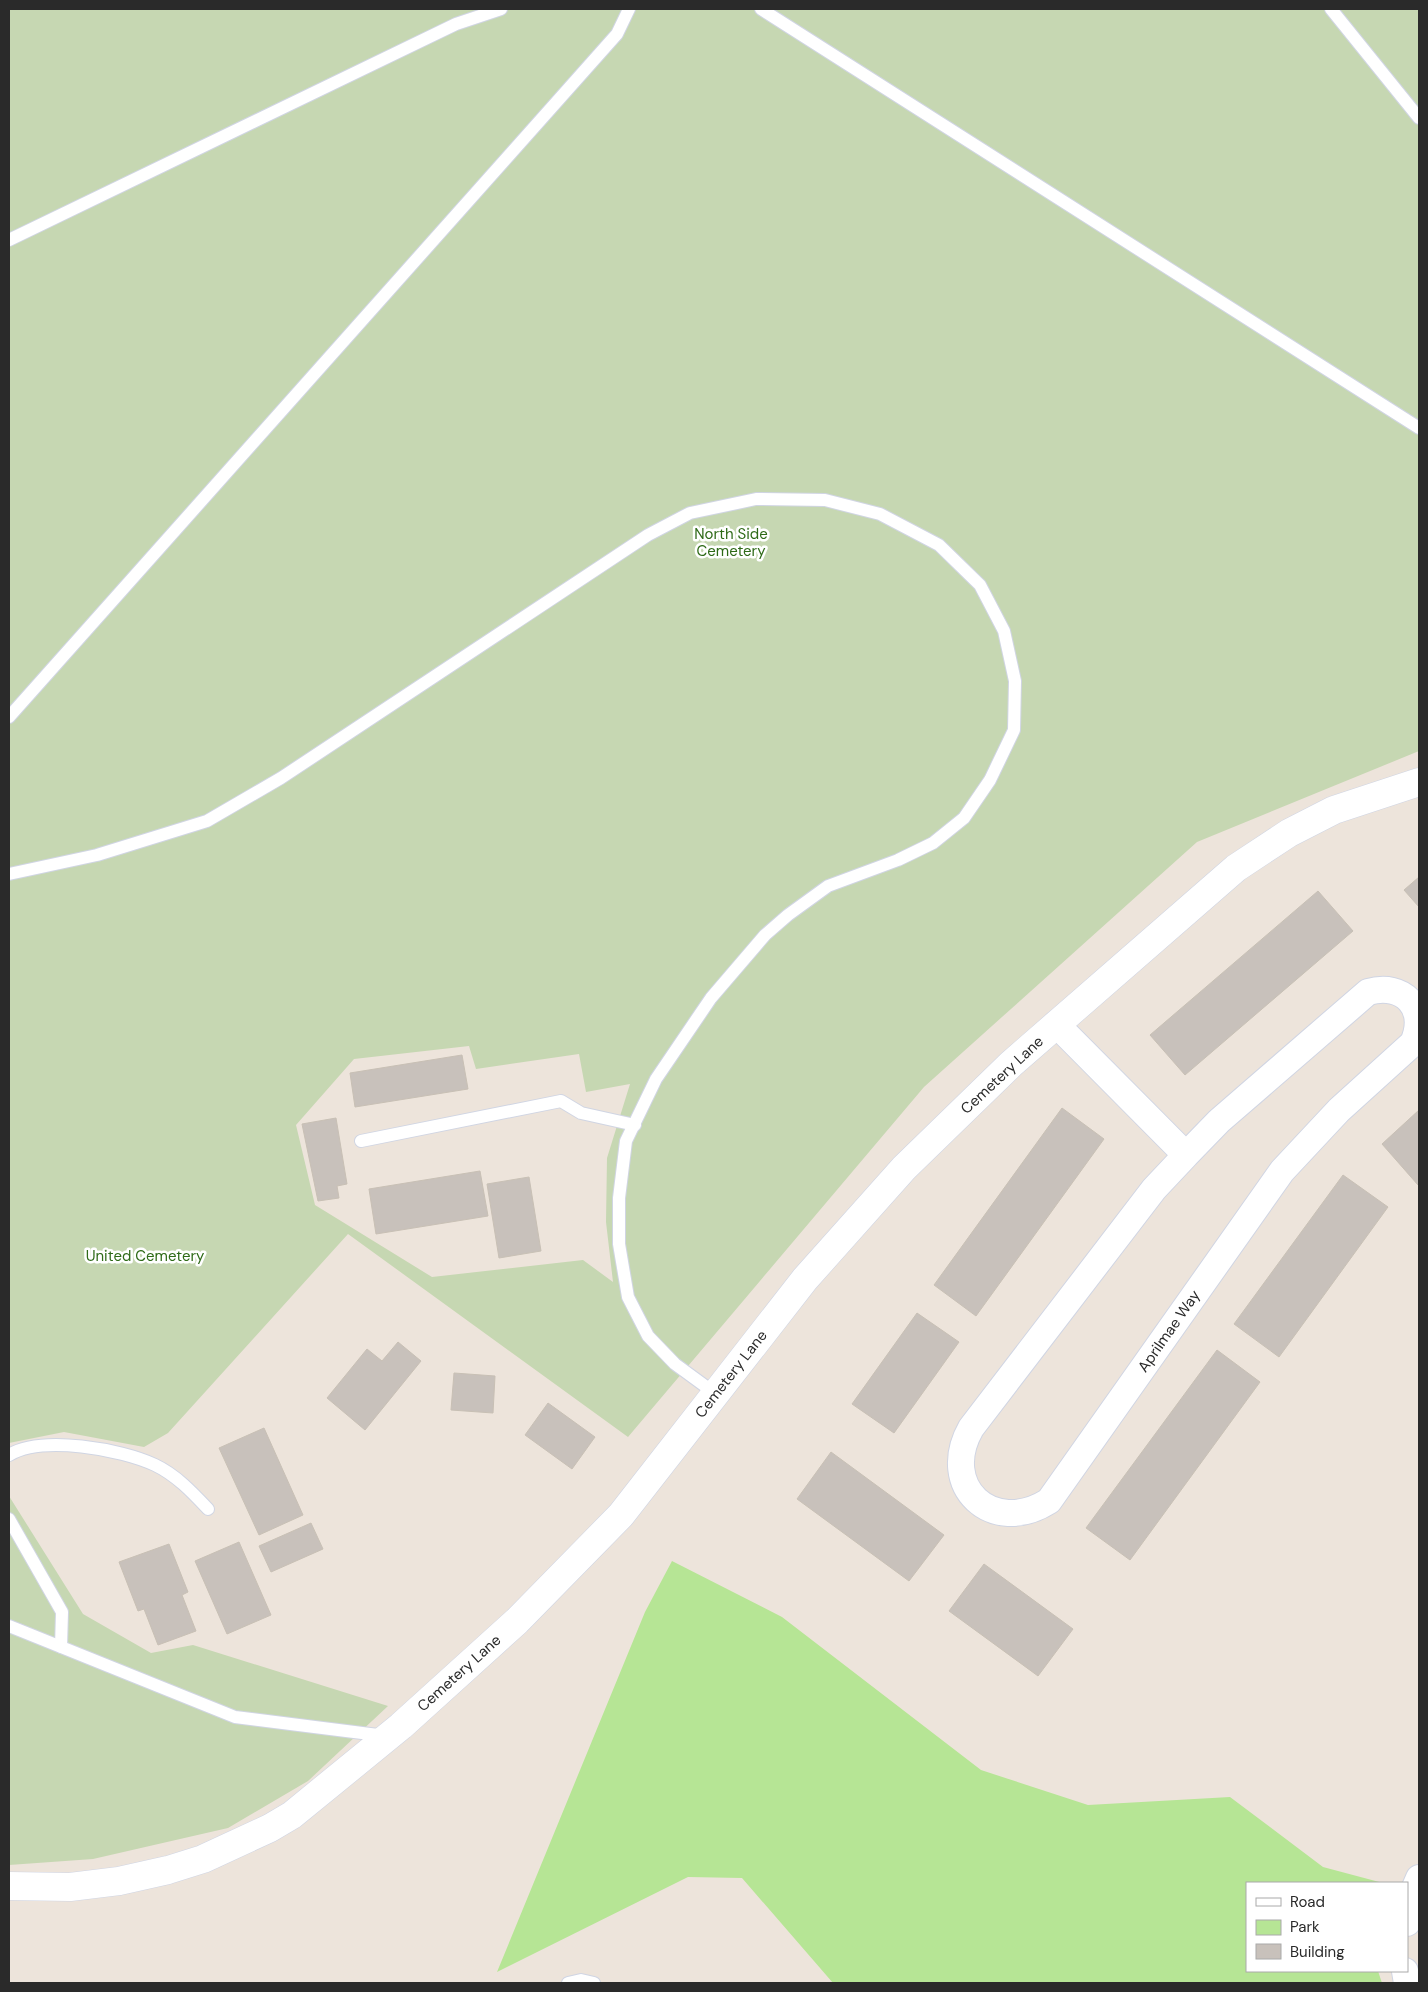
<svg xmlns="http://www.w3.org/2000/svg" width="1428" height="1992" viewBox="0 0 1428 1992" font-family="'DM Sans',sans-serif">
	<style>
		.green { fill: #b6e595 }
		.cemetery { fill: #c6d7b2; fill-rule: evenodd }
		.building { fill: #c8c1bb; stroke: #c8c0b5 }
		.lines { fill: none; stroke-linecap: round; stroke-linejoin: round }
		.lane-casing { stroke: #d0d5e3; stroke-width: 14 }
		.street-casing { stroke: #d0d5e3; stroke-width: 28 }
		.secondary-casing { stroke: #d0d5e3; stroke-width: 29 }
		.lane { stroke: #fff; stroke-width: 12 }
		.street { stroke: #fff; stroke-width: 26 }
		.secondary { stroke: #fff; stroke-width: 28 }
		.labels { text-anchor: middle; stroke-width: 5; stroke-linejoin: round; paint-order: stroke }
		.park-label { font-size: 15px; fill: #2e6a17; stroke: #fff }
		.street-label { font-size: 15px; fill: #2a2a2a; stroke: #fff }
	</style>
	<rect width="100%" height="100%" fill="#ede4db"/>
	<path class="green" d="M672,1561L782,1617L981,1770L1088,1805L1230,1797L1323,1867L1383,1883H1247V1971H1378L1382,1983H833L742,1878L688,1877L497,1972L645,1612Z"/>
	<g class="cemetery">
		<path d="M9,9H1419V751L1197,842L924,1087L628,1437L348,1234L168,1433L144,1447L64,1432L9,1443ZM469,1046L476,1069L579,1054L586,1092L630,1084L607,1158L606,1222L613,1282L583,1260L432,1277L315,1205L296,1125L354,1059Z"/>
		<path d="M9,1496L83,1614L151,1653L193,1645L388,1706L308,1781L228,1828L93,1859L9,1865Z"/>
	</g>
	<g class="building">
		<path d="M1419,877V907L1404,890Z"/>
		<path d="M1318,891L1353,931L1185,1075L1150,1035Z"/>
		<path d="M462,1055L468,1089L355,1107L350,1073Z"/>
		<path d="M1062,1108L1104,1139L976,1316L934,1285Z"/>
		<path d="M1419,1110V1184L1418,1185L1382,1144Z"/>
		<path d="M336,1118L347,1184L337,1186L339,1198L318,1201L302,1124Z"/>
		<path d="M480,1171L488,1216L376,1234L369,1189Z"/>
		<path d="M1343,1175L1388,1207L1279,1357L1234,1324Z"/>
		<path d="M529,1177L541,1251L499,1258L487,1184Z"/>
		<path d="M917,1313L959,1342L894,1433L852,1404Z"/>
		<path d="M398,1342L421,1361L365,1430L327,1398L367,1349L382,1361Z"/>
		<path d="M1217,1350L1260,1382L1130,1560L1086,1528Z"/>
		<path d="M454,1373L495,1376L493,1413L451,1410Z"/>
		<path d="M548,1403L595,1437L572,1469L525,1435Z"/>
		<path d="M264,1428L303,1515L259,1535L219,1448Z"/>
		<path d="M831,1452L944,1535L909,1581L797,1499Z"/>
		<path d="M311,1523L323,1549L271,1572L259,1546Z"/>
		<path d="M239,1542L271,1615L227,1634L195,1561Z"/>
		<path d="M169,1544L188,1592L182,1595L196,1631L158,1645L144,1609L138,1611L119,1562Z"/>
		<path d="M984,1564L1073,1629L1038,1676L949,1611Z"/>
	</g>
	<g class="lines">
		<defs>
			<g id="lane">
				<path d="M761,9L1419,428"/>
				<path d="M1331,9L1419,118"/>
				<path d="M9,240L456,24L501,9"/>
				<path d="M9,717L617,34L629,9"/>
				<path d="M9,874L97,855L207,821L281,778L648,535L690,513L756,499L825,500L880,514L939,545L980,585L1004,631L1015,681L1014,730L990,780L964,818L933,843L898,860L828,886L788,915L765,935L711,998L656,1079L626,1141L619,1198V1244L628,1297L648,1336L675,1364L716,1394"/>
				<path d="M361,1141L561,1101L581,1113L635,1125"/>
				<path d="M9,1455C42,1435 121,1449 155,1465C176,1475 192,1492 208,1509"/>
				<path d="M9,1519L62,1612L61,1647"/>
				<path d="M9,1626L235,1717L386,1736"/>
				<path d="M568,1983L581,1980L594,1983"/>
			</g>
			<g id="street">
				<path d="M1056,1024L1186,1155L1154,1189L971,1428C938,1486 992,1537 1049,1501L1282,1171L1339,1110L1413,1043C1428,1008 1404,982 1368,992L1219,1121L1186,1155"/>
				<path d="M1407,1923L1413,1892L1419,1878"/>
				<path d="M1405,1971L1407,1983"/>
			</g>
			<path id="secondary" d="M9,1886L70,1887L119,1881L168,1870L203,1859L270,1828L292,1815L401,1726L517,1621L621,1515L805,1279L904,1168L1011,1064L1236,868L1289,833L1334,810L1419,782"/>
		</defs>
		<use href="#lane" class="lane-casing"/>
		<use href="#street" class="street-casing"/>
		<use href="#secondary" class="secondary-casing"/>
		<use href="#lane" class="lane"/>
		<use href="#street" class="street"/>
		<use href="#secondary" class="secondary"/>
	</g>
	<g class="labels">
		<g class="park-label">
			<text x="731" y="539">North Side<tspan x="731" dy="17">Cemetery</tspan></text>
			<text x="145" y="1261">United Cemetery</text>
		</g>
		<g class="street-label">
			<text transform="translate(1002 1075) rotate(-43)" y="5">Cemetery Lane</text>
			<text transform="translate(1169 1331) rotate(-55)" y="5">Aprilmae Way</text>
			<text transform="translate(731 1374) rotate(-52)" y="5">Cemetery Lane</text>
			<text transform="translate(459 1673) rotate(-42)" y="5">Cemetery Lane</text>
		</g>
	</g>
	<rect width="1428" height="1992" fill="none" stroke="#2a2a2a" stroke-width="20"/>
	<rect x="1246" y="1882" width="162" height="90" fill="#ffffff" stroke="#aaaaaa"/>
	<rect x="1256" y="1898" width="25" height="8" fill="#ffffff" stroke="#aaaaaa"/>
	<text x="1290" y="1907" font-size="15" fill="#2a2a2a">Road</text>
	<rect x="1256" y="1920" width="25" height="15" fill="#b6e595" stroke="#aaaaaa"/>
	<text x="1290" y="1932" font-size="15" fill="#2a2a2a">Park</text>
	<rect x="1256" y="1944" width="25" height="15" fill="#c8c1bb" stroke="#aaaaaa"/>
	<text x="1290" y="1957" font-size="15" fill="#2a2a2a">Building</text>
</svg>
